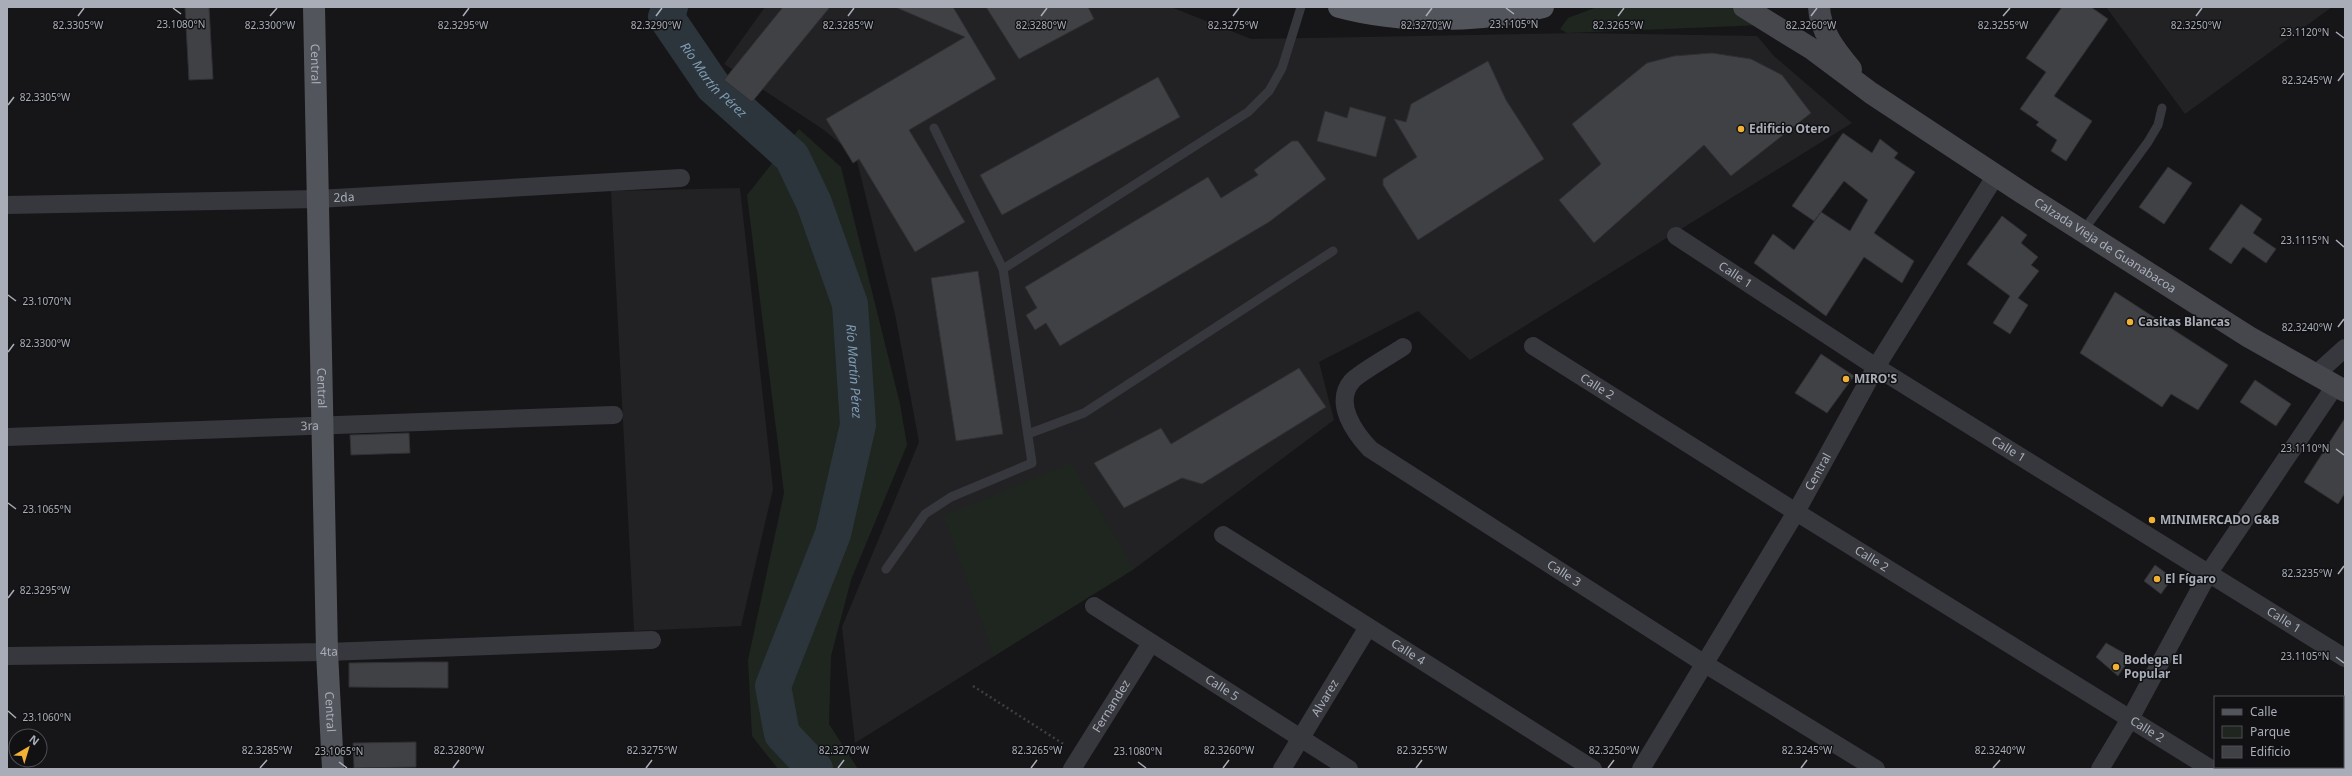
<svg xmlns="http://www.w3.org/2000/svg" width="2352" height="776" viewBox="0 0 2352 776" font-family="'Noto Sans',sans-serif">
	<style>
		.built { fill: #222225 }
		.green { fill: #1e261f }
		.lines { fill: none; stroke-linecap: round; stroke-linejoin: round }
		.river { stroke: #2c353c; stroke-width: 36 }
		.building { fill: #404145; stroke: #303034; fill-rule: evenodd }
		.path { stroke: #3d3f44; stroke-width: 2.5; stroke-dasharray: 2 3; stroke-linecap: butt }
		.lane { stroke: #37383d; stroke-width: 9 }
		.street { stroke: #37383d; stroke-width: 18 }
		.secondary { stroke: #45474d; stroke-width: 22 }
		.primary { stroke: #53555c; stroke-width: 22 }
		.ticks { fill: none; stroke: #a8adb8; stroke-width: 1.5 }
		.poi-dot { fill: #f2b134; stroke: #111113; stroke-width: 1.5 }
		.labels { text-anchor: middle; stroke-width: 3; stroke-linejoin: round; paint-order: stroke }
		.street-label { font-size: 12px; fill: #a8adb8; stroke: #111113 }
		.poi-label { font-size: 12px; font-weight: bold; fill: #a8adb8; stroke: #111113; text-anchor: start }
		.water-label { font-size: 13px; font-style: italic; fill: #7f9bb3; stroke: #111113 }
		.ticks-label { font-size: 10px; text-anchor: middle; fill: #a8adb8; stroke: #111113; stroke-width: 3; stroke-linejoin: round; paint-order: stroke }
	</style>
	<rect width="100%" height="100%" fill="#161618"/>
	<g class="built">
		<path d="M765,7H1171L1251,39L1579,33L1757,36L1774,56L1852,123L1470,360L1418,311L1319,362L1334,420L1134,569L855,743L842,627L919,442L895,314L856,157L824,130L724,64Z"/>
		<path d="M2106,7H2332L2185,114Z"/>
		<path d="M740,188L773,489L741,626L634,631L611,191Z"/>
	</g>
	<g class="green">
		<path d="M1597,7H1729L1740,10L1762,25L1567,33L1560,29L1568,18Z"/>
		<path d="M799,129L841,167L900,404L907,445L851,580L831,656L829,724L858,769H778L752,736L748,660L784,493L747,195Z"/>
		<path d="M1071,463L1134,569L994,656L944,516Z"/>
	</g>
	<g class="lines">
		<path class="river" id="s1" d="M670,7L666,17L713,86L792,157L814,203L850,304L858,425L833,534L773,686L782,734L815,769"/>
	</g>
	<g class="building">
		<path d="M185,7H209L213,79L189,80Z"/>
		<path d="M783,7H830L752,102L724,80Z"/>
		<path d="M895,7H953L996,79L909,130L965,222L915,252L859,159L853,163L826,119L965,37Z"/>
		<path d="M986,7H1088L1094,19L1019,59Z"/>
		<path d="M2062,7H2091L2108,19L2054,96L2092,121L2066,161L2051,151L2057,140L2036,125L2039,122L2020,109L2046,72L2026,58Z"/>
		<path d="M1712,53L1751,59L1782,75L1811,113L1731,176L1704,145L1594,243L1559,200L1601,164L1572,124L1647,63L1674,56Z"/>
		<path d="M1488,61L1506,100L1544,159L1418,240L1383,185V179L1417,157L1394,119L1406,122L1411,104Z"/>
		<path d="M1158,77L1180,117L1002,215L980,175Z"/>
		<path d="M1350,107L1386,117L1376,157L1317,141L1325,111L1347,118Z"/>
		<path d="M1843,133L1872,153L1880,139L1898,153L1894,158L1915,172L1874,233L1914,261L1902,283L1864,257L1826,316L1754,263L1773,234L1794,250L1821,212L1814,221L1792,206ZM1844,181L1868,200L1850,231L1821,212Z"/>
		<path d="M1292,141H1298L1326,179L1269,222L1060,346L1046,323L1035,330L1026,315L1037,308L1025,287L1208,177L1221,198L1258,175L1254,170Z"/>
		<path d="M2168,167L2192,183L2164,224L2139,207Z"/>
		<path d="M2241,204L2262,219L2253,233L2276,249L2266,263L2243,247L2231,264L2209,249Z"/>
		<path d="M2002,216L2027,235L2021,243L2038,257L2031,265L2039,271L2018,298L2028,305L2010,334L1993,323L2010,296L1967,264Z"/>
		<path d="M978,271L1003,434L956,441L931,278Z"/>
		<path d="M2115,292L2228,365L2198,410L2171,394L2162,407L2080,353Z"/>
		<path d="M1821,354L1854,376L1827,413L1795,393Z"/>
		<path d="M1299,368L1326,407L1202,484L1182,478L1124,508L1094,463L1161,428L1171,444Z"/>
		<path d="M2255,380L2291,404L2276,426L2240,402Z"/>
		<path d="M2345,418V493L2338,504L2304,482Z"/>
		<path d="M409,433L410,453L351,455L350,435Z"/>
		<path d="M2155,565L2170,576L2168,584L2161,594L2144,581Z"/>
		<path d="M2106,643L2131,657L2118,676L2096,657Z"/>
		<path d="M418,662H448V688L349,687V663Z"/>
		<path d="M416,742V767L354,768L353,743Z"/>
	</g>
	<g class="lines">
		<path class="path" d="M973,686L1065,745"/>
		<g class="lane">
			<path d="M2083,231L2148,142L2158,125L2162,108"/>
			<path d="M1003,269L1248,112L1269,91L1282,68L1301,7"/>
			<path d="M1028,434L1084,413L1333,251"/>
			<path d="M886,569L925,514L951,497L1032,463L1003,269L934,128"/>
		</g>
		<g class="street">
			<path id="s2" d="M7,205L318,199L681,178"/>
			<path id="s3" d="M1676,236L1876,367L2345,658"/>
			<path id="s4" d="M1533,346L1796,512L2211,769"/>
			<path id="s5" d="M1403,347C1393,354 1359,373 1352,381C1333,403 1355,433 1370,449L1705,664L1876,769"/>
			<path d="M2315,375L2345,348"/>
			<path id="s6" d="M7,437L614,415"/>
			<path id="s7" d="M1223,535L1593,769"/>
			<path id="s8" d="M1094,606L1349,769"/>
			<path id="s9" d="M7,656L327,652L652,640"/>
			<path id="s10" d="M1072,769L1151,643"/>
			<path id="s11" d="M1282,769L1368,627"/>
			<path id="s12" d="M1641,769L1796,512L1876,367L1996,175"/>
			<path d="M2100,769L2130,719L2208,574L2335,386"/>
		</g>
		<g class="secondary">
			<path id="s13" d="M1744,7L1812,49L1871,93L2021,192L2249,337L2345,391"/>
			<path d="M1819,7C1820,31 1836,51 1851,69"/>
		</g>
		<g class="primary">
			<path id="s14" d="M314,7L327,652L333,769"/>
			<path d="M1339,7C1402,24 1481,22 1543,7"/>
		</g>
	</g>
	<path class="ticks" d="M173,8L181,14M1506,8L1514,14M78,16L84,8M270,16L277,8M463,16L469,8M656,16L662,8M848,16L854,8M1041,16L1047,8M1233,16L1239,8M1426,16L1432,8M1618,16L1624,8M1811,16L1817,8M2003,16L2010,8M2196,16L2202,8M2336,32L2344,38M2338,81L2344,73M8,105L14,97M2336,240L2344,247M8,295L16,301M2338,327L2344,319M8,352L14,344M2336,449L2344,455M8,503L16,509M2338,574L2344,566M8,598L14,590M2336,657L2344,663M8,711L16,718M339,762L347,768M1138,762L1146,768M260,768L267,760M453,768L459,760M646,768L652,760M838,768L844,760M1031,768L1037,760M1223,768L1229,760M1416,768L1422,760M1608,768L1614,760M1801,768L1807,760M1993,768L2000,760"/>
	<g class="poi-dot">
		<circle cx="1741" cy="129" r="4"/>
		<circle cx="2130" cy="322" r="4"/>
		<circle cx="1846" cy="379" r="4"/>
		<circle cx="2152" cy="520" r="4"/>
		<circle cx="2157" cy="579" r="4"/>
		<circle cx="2116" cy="667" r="4"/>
	</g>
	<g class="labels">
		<g class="street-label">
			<text dy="4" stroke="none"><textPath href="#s14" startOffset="57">Central</textPath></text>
			<text dy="4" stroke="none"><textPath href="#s2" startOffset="337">2da</textPath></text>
			<text dy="4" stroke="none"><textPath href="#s13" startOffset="433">Calzada Vieja de Guanabacoa</textPath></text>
			<text dy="4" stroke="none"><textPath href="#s3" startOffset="71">Calle 1</textPath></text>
			<text dy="4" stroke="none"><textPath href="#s4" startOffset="76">Calle 2</textPath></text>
			<text dy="4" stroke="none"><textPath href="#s14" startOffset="381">Central</textPath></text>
			<text dy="4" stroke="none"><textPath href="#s6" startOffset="303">3ra</textPath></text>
			<text dy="4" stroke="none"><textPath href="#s3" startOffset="395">Calle 1</textPath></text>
			<text dy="4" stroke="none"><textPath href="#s12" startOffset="346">Central</textPath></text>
			<text dy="4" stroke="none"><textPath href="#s4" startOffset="400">Calle 2</textPath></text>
			<text dy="4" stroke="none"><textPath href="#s5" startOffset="369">Calle 3</textPath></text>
			<text dy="4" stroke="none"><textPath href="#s3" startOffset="719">Calle 1</textPath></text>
			<text dy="4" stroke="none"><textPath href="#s9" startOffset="322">4ta</textPath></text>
			<text dy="4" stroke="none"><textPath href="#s7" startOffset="219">Calle 4</textPath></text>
			<text dy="4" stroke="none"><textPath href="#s8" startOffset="152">Calle 5</textPath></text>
			<text dy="4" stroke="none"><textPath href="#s11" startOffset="83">Alvarez</textPath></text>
			<text dy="4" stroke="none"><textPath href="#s10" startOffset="74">Fernandez</textPath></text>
			<text dy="4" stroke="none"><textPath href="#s14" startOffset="705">Central</textPath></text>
			<text dy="4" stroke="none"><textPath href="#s4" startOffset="724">Calle 2</textPath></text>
		</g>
		<g class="poi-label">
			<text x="1749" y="133">Edificio Otero</text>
			<text x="2138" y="326">Casitas Blancas</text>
			<text x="1854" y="383">MIRO'S</text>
			<text x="2160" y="524">MINIMERCADO G&amp;B</text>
			<text x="2165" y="583">El Fígaro</text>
			<text x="2124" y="664">Bodega El<tspan x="2124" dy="14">Popular</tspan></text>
		</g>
		<g class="water-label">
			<text dy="5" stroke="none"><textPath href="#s1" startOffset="90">Río Martín Pérez</textPath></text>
			<text dy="5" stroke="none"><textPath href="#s1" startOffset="426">Río Martín Pérez</textPath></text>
		</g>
	</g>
	<g class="ticks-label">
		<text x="181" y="28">23.1080°N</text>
		<text x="1514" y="28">23.1105°N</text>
		<text x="78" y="29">82.3305°W</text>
		<text x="270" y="29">82.3300°W</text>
		<text x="656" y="29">82.3290°W</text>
		<text x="848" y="29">82.3285°W</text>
		<text x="1041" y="29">82.3280°W</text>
		<text x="1233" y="29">82.3275°W</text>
		<text x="1426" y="29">82.3270°W</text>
		<text x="1618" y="29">82.3265°W</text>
		<text x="1811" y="29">82.3260°W</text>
		<text x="2003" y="29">82.3255°W</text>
		<text x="2196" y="29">82.3250°W</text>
		<text x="463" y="29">82.3295°W</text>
		<text x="2305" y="36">23.1120°N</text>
		<text x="2307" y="84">82.3245°W</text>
		<text x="45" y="101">82.3305°W</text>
		<text x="2305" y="244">23.1115°N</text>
		<text x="47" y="305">23.1070°N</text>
		<text x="2307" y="331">82.3240°W</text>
		<text x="45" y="347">82.3300°W</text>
		<text x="2305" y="452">23.1110°N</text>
		<text x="47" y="513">23.1065°N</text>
		<text x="2307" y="577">82.3235°W</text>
		<text x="45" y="594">82.3295°W</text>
		<text x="2305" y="660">23.1105°N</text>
		<text x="47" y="721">23.1060°N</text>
		<text x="267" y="754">82.3285°W</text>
		<text x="459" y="754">82.3280°W</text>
		<text x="652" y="754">82.3275°W</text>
		<text x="844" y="754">82.3270°W</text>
		<text x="1037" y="754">82.3265°W</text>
		<text x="1229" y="754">82.3260°W</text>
		<text x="1422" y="754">82.3255°W</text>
		<text x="1614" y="754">82.3250°W</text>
		<text x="1807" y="754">82.3245°W</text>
		<text x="2000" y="754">82.3240°W</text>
		<text x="339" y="755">23.1065°N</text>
		<text x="1138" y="755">23.1080°N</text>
	</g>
	<rect width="2352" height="776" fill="none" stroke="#a8adb8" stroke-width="16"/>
	<rect x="2214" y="696" width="130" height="72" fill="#111113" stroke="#4d4f55"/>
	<rect x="2222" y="709" width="20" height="6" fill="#53555c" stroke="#4d4f55"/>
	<text x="2250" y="716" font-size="12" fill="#a8adb8">Calle</text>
	<rect x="2222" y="726" width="20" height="12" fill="#1e261f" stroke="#4d4f55"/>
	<text x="2250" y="736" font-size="12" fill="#a8adb8">Parque</text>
	<rect x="2222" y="746" width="20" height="12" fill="#404145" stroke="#4d4f55"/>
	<text x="2250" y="756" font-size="12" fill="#a8adb8">Edificio</text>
	<g transform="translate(28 748) rotate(38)"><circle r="19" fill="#111113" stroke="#4d4f55"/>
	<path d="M0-3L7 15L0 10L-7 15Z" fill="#f2b134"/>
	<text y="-6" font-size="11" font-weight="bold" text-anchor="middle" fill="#a8adb8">N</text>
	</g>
</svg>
